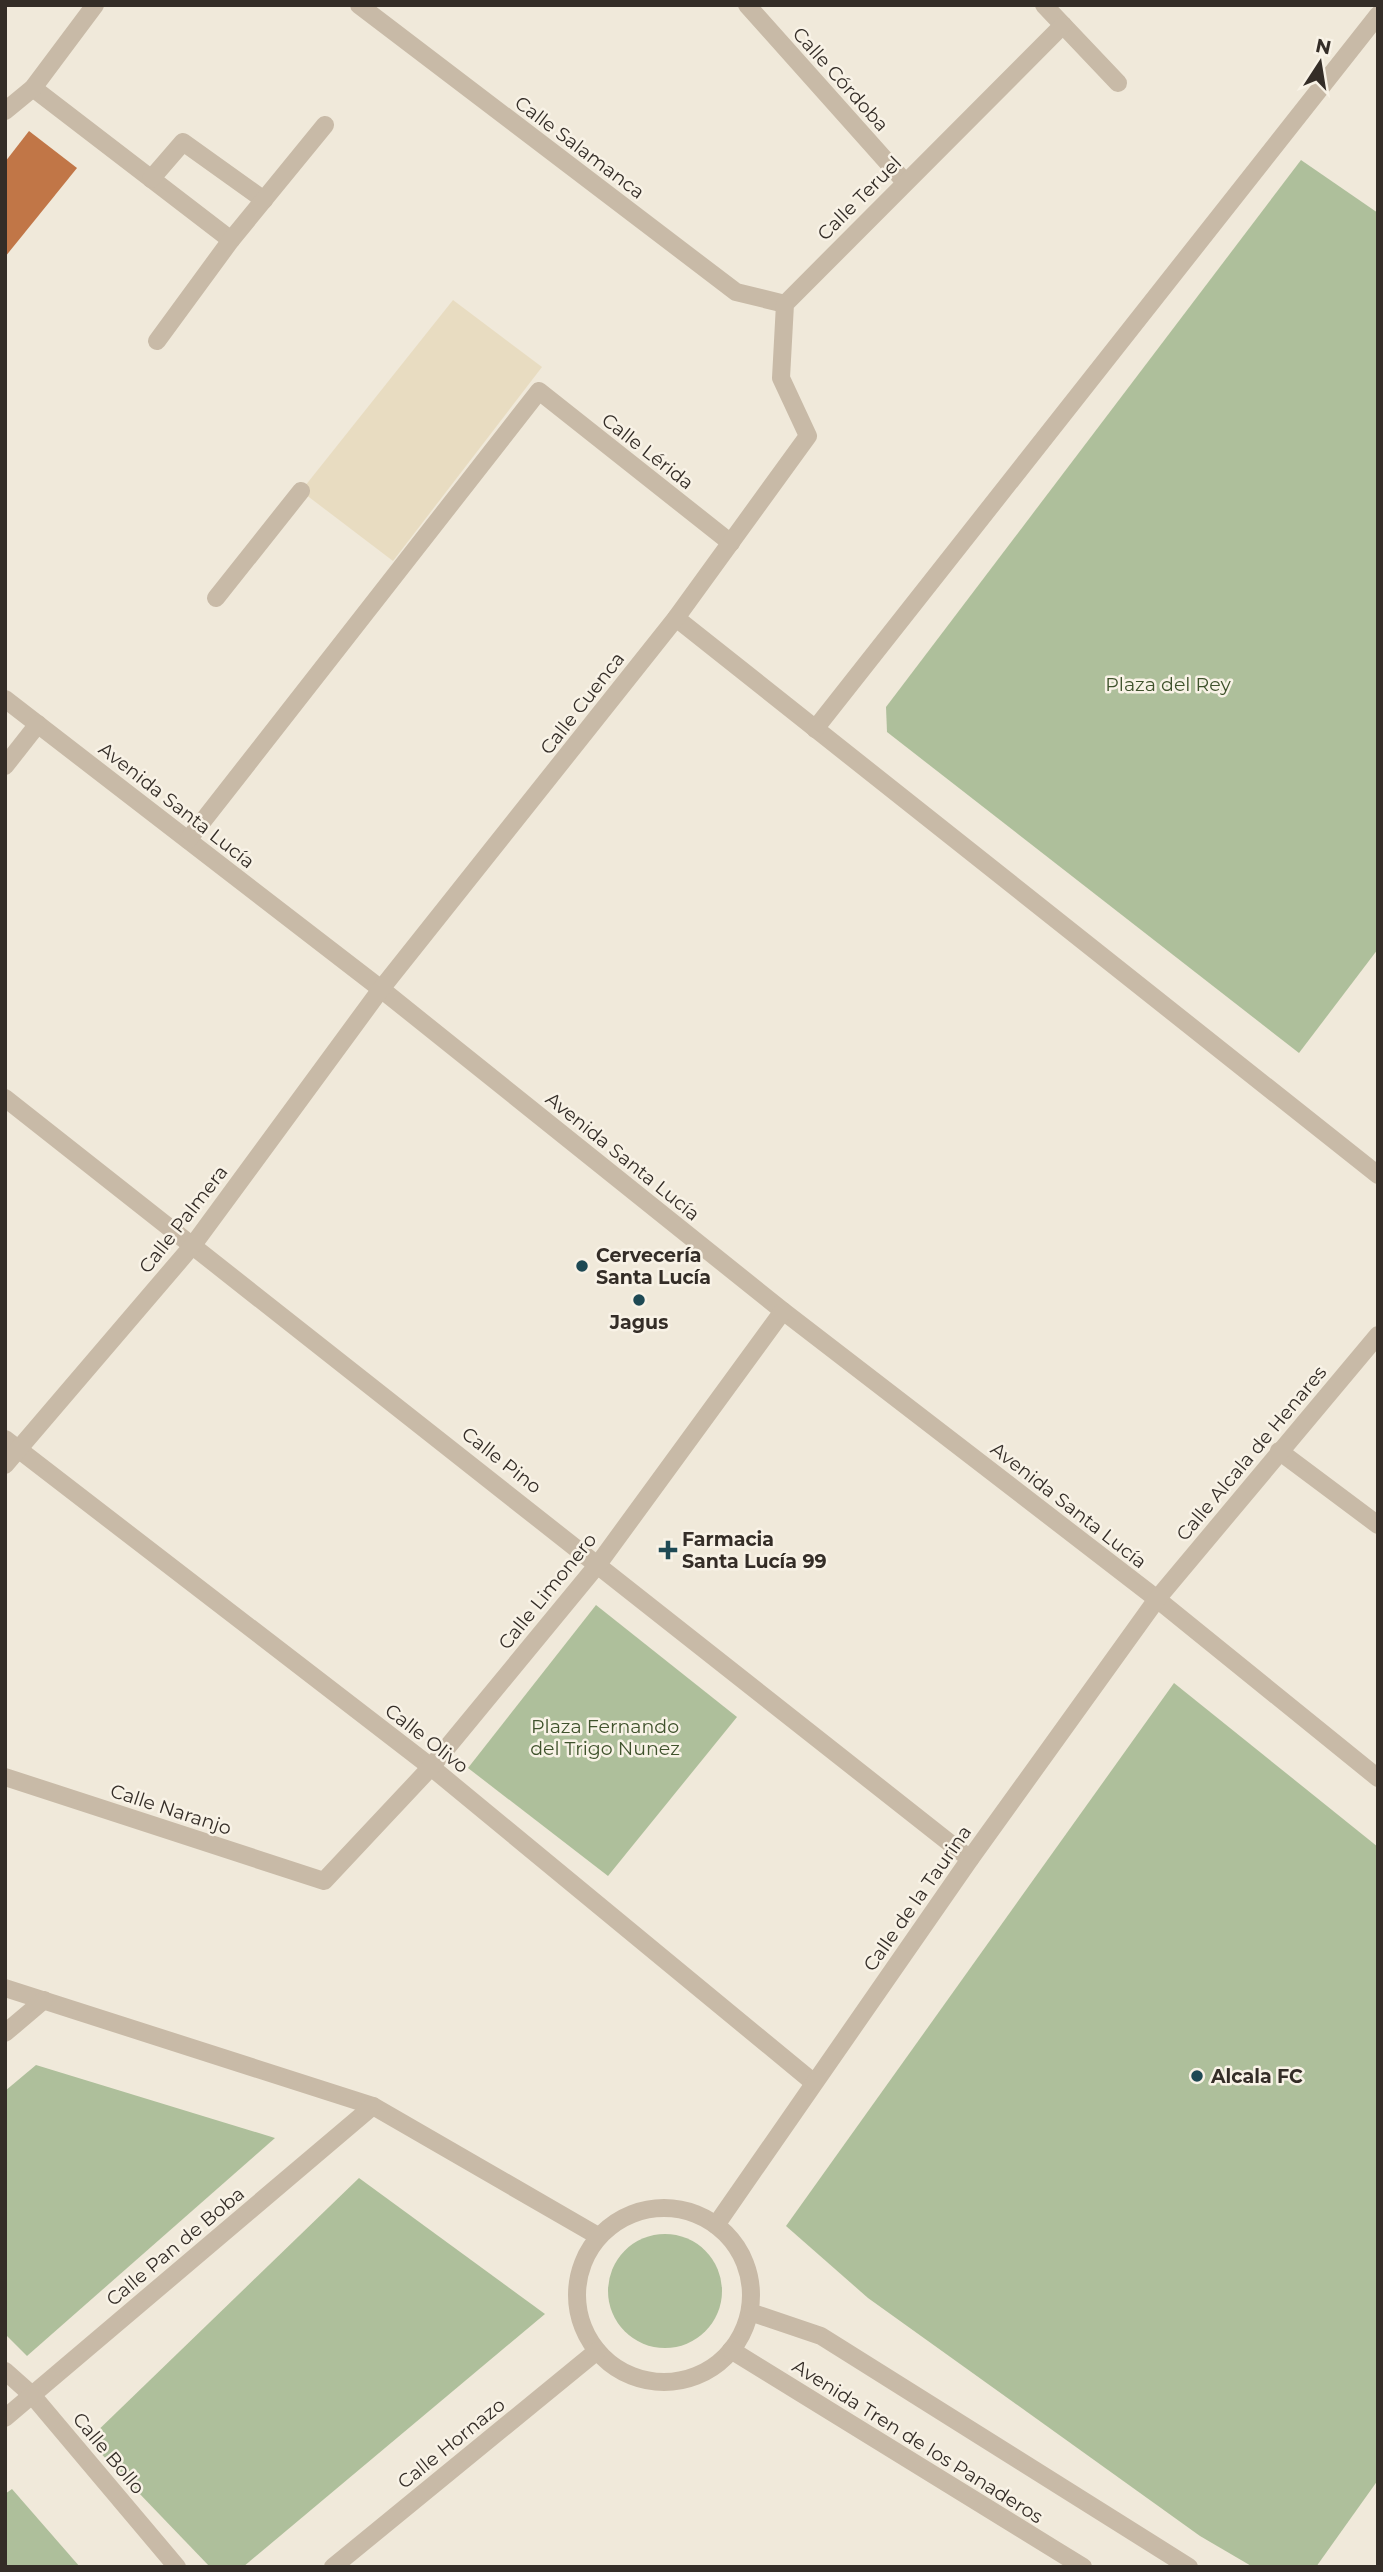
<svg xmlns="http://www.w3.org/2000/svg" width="1383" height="2572" viewBox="0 0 1383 2572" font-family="Montserrat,sans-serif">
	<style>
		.green { fill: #aebf9b }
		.plaza { fill: #e8dcc1 }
		.building { fill: #c17647 }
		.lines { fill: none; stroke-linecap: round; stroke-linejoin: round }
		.minor { stroke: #c8baa7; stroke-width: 18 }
		.poi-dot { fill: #1e4954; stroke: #f8f2e6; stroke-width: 2.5 }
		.labels { text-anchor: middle; stroke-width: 5; stroke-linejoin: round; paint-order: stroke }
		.street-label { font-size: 19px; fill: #342d27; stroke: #f8f2e6 }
		.park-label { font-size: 19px; fill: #3f522c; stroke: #f8f2e6 }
		.poi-label { font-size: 19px; font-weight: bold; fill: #342d27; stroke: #f8f2e6; text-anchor: start }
	</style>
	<rect width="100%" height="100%" fill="#f0e9da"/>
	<g class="green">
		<path d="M1301,160L1378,213V949L1299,1053L887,732L886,707Z"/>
		<path d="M596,1605L737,1717L608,1876L468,1768Z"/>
		<path d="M1174,1683L1378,1847V2480L1316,2567H1253L1200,2536L868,2298L786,2226Z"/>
		<path d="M36,2065L275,2138L27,2356L5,2334V2091Z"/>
		<path d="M359,2178L545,2314L243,2567H210L88,2440Z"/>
		<circle cx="665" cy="2291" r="57"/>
		<path d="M12,2489L80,2567H5V2494Z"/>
	</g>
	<path class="plaza" d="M453,300L542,367L393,561L301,491Z"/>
	<path class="building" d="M29,131L77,168L5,257V162Z"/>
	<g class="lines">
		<g class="minor">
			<path d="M359,5L736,292L785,304"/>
			<path d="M747,5L905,182"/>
			<path d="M1044,5L1118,83"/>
			<path d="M33,88L231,240"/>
			<path d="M5,111L33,88L95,5"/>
			<path d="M151,179L183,142L264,200"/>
			<path d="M157,341L231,240L325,125"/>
			<path d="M216,598L301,491"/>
			<path d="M676,618L1378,1175"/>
			<path d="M5,699L381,989L783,1311L1157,1599L1378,1778"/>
			<path d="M815,729L1378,15"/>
			<path d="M5,766L38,724"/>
			<path d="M188,840L539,391L731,543"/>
			<path d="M5,1098L970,1859"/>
			<path d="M5,1439L431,1767L813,2082"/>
			<path d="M1279,1451L1378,1525"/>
			<path d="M5,1465L193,1245L381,989L676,618L808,436L781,378L785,304L1063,25"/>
			<path d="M5,1777L324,1881L431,1767L599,1563L783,1311"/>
			<path d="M5,1988L373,2106L598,2236"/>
			<path d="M5,2033L44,2000"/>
			<circle cx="664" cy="2295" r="87"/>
			<path d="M716,2225L970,1859L1157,1599L1378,1335"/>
			<path d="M750,2312L821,2336L1189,2567"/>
			<path d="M731,2350L1083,2567"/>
			<path d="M5,2371L32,2395L177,2567"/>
			<path d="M5,2418L373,2106"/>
			<path d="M333,2567L597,2351"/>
		</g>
	</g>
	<g class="poi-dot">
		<circle cx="582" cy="1266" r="7"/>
		<circle cx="639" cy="1300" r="7"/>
		<path d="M664.5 1539.5h7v7h7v7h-7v7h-7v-7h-7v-7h7z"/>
		<circle cx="1197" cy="2076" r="7"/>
	</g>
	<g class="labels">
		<g class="street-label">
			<text transform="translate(841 79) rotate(48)" y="7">Calle Córdoba</text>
			<text transform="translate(580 147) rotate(37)" y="7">Calle Salamanca</text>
			<text transform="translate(859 198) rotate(-45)" y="7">Calle Teruel</text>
			<text transform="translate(648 451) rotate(38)" y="7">Calle Lérida</text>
			<text transform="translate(582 703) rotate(-52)" y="7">Calle Cuenca</text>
			<text transform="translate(177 805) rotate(38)" y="7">Avenida Santa Lucía</text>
			<text transform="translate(623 1156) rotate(39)" y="7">Avenida Santa Lucía</text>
			<text transform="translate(183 1219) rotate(-52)" y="7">Calle Palmera</text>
			<text transform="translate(1251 1453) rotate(-50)" y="7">Calle Alcala de Henares</text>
			<text transform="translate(502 1460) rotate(38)" y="7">Calle Pino</text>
			<text transform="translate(1069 1505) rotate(38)" y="7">Avenida Santa Lucía</text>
			<text transform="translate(547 1591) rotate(-51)" y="7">Calle Limonero</text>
			<text transform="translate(427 1738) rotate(38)" y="7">Calle Olivo</text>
			<text transform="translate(171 1809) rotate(18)" y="7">Calle Naranjo</text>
			<text transform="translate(917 1898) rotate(-55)" y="7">Calle de la Taurina</text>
			<text transform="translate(175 2246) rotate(-40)" y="7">Calle Pan de Boba</text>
			<text transform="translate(918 2441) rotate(32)" y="7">Avenida Tren de los Panaderos</text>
			<text transform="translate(451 2443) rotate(-39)" y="7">Calle Hornazo</text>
			<text transform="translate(109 2453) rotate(50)" y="7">Calle Bollo</text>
		</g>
		<g class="park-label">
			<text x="1168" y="691">Plaza del Rey</text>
			<text x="605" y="1733">Plaza Fernando<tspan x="605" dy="22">del Trigo Nunez</tspan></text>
		</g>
		<g class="poi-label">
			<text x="596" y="1262">Cervecería<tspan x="596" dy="22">Santa Lucía</tspan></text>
			<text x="639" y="1329" text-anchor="middle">Jagus</text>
			<text x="682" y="1546">Farmacia<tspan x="682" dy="22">Santa Lucía 99</tspan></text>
			<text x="1211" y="2083">Alcala FC</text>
		</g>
	</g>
	<rect width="1383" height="2572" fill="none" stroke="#342d27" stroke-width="14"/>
	<g transform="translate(1320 63) rotate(12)" stroke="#f8f2e6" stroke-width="5" paint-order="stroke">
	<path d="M0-5L12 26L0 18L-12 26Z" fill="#342d27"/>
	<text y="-10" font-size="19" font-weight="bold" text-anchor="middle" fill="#342d27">N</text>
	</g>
</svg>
